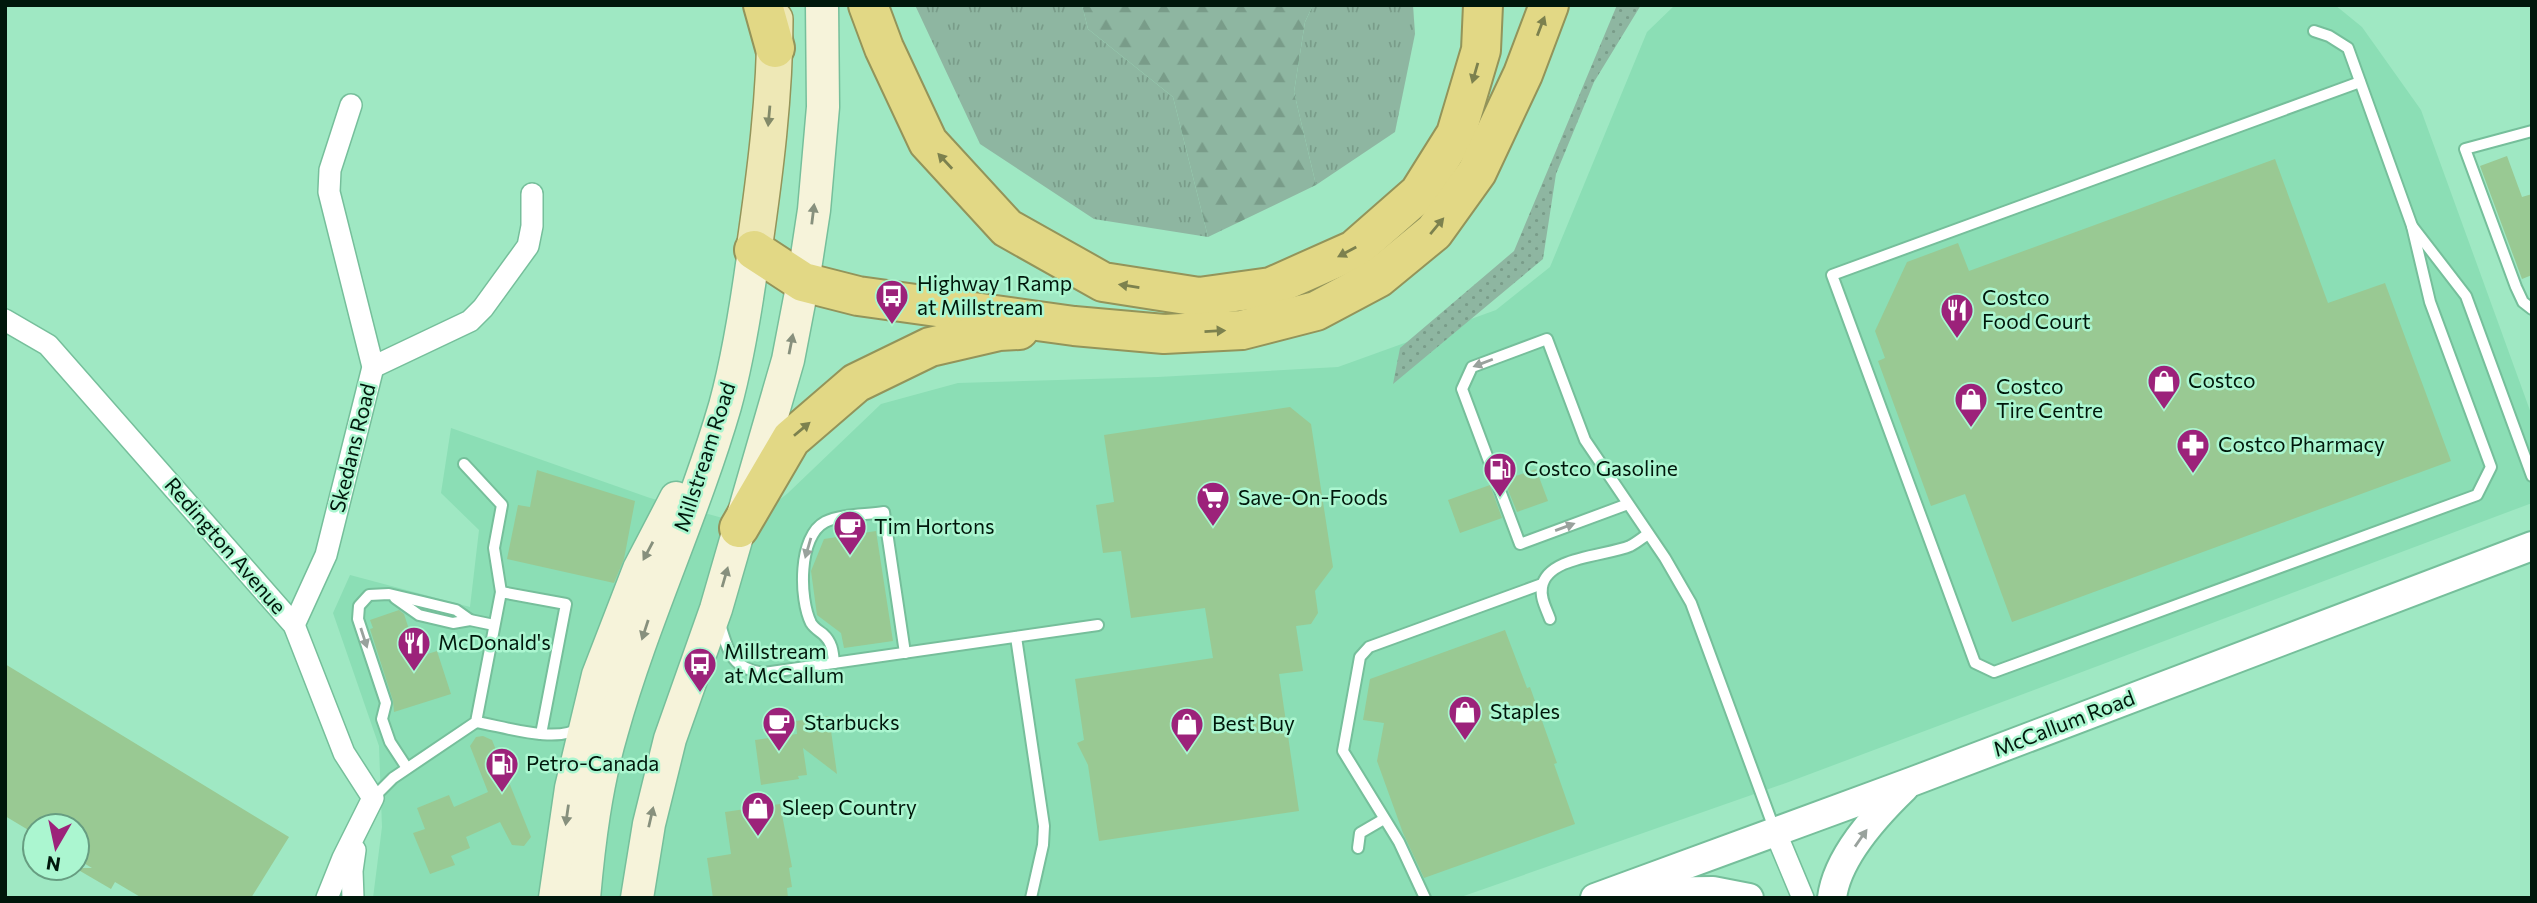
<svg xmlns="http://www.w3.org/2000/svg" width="2537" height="903" viewBox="0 0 2537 903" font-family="Commissioner,sans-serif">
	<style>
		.built { fill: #8bdeb5 }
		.grass { fill: url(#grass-tufts) }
		.forest { fill: url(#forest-firs) }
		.park { fill: url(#park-dots) }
		.building { fill: #99c993 }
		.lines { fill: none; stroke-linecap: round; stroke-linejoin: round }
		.service-casing { stroke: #76bf9b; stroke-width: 14 }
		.minor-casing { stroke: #76bf9b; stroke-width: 24 }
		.tertiary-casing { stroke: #76bf9b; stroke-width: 32 }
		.secondary-casing { stroke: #76bf9b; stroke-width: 35 }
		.primary-casing { stroke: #93945a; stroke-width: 38 }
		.motorway-casing { stroke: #93945a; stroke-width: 42 }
		.service { stroke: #fff; stroke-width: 10 }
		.minor { stroke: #fff; stroke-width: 21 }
		.tertiary { stroke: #fff; stroke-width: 28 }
		.secondary { stroke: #f6f3da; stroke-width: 32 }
		.primary { stroke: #eee8b6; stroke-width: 35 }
		.motorway { stroke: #e2d885; stroke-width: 38 }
		.oneway { fill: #7c814e }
		.oneway2 { fill: #838a69 }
		.oneway3 { fill: #87907d }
		.oneway4 { fill: #99a29d }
		.labels { text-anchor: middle; stroke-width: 5; stroke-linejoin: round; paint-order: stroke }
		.poi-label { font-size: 21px; fill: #00170b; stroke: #abf6d0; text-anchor: start }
		.street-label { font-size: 21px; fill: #00170b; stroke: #abf6d0 }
	</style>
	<defs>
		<pattern id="grass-tufts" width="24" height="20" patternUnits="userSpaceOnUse" patternTransform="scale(1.75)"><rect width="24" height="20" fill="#8eb6a1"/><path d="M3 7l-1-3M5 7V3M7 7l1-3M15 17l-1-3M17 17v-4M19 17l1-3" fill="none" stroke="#799c89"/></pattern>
		<pattern id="forest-firs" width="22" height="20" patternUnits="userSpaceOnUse" patternTransform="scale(1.75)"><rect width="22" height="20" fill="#8eb6a1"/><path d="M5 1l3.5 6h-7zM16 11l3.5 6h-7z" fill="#799c89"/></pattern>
		<pattern id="park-dots" width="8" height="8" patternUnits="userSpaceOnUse" patternTransform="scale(1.75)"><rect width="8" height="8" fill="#8eb6a1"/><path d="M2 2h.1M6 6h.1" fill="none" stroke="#799c89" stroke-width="1.8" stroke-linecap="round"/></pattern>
	</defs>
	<rect width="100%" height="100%" fill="#9fe8c3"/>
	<path class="built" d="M1675,5H2335L2362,27L2421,110L2532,416V503L1786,783L1458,898H373L382,827L379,746L333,613L350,575L470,607L479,530L441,493L451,428L650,498L748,525L788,493L881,404L958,383L1158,377L1338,367L1496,310L1550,267L1647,32Z"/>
	<g class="grass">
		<path d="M915,5H1082L1088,29L1173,97L1208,237L1094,219L980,144Z"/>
		<path d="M1313,5H1413L1415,34L1395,132L1316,185L1294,92L1305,22Z"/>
	</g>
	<path class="forest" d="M1082,5H1313L1305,22L1294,92L1316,185L1208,237L1173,97L1088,29Z"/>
	<path class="park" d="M1617,5H1641L1594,82L1556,174L1543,259L1393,384L1400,348L1514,251Z"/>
	<g class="building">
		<path d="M2507,156L2522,197L2532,194V275L2522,279L2480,166Z"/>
		<path d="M2275,159L2328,303L2385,283L2451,461L2012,622L1965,494L1931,506L1878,361L1885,358L1875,331L1907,262L1958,243L1969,271Z"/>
		<path d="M1290,407L1311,424L1333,567L1315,591L1318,613L1311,624L1296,626L1303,671L1279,674L1299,811L1099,841L1088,765L1077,743L1084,740L1075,679L1213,658L1205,608L1131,618L1121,551L1103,553L1096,505L1114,502L1104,435Z"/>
		<path d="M1536,469L1548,501L1517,512L1504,480Z"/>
		<path d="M537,470L635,501L624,559L614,583L507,559L518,505L530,507Z"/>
		<path d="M1490,485L1502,518L1460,533L1448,500Z"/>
		<path d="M876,531L893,641L844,648L841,633L817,615L811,571L824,539Z"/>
		<path d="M399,610L404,614L418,657L437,651L451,694L394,712L393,701L370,629L373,628L370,620Z"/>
		<path d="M1505,630L1527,688L1530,687L1557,763L1554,764L1575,824L1424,878L1403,833L1377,761L1384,723L1363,720L1370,679Z"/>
		<path d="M5,664L289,837L251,898H142L115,882L111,889L75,868H92L77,859V826H35V834L5,816Z"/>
		<path d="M829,716L837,774L803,748L807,775L798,776L799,779L761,785L755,740L797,734L796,721Z"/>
		<path d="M483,736L492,740L531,837L524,846L512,845L500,822L466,837L470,848L451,856L455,865L430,874L413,833L425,829L417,808L449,795L454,807L488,792L470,746L476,737Z"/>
		<path d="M780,804L792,867L789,868L792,887L787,888L788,898H713L707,858L731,854L725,812Z"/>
	</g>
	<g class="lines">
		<defs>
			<g id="service">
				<path d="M2314,31L2329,36L2348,48L2412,226L2466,296L2532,476"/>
				<path d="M2360,82L1832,275L1975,663L1994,672L2477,495L2491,467L2430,302L2412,226"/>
				<path d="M2532,131L2465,149L2516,287L2523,302L2532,309"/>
				<path d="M464,464L502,505L494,548L501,592"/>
				<path d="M1628,504L1520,544L1462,389L1472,367L1547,339L1585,440L1665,558L1691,603L1775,831"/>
				<path d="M395,598L419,615L453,623L470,620L494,625"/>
				<path d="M1550,619C1546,608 1540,598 1542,587C1547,556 1607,556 1630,546C1636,543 1642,538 1648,534"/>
				<path d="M720,624C728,652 732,669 764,673L1098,625"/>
				<path d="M1016,637L1044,826L1043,845L1031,898"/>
				<path d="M834,663C833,651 832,642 823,634C818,630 814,628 811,623C799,599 798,536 825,522C841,514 866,515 884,512L905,653"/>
				<path d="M476,722C502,726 559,745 580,727"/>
				<path d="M407,768L390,742L382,719L386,703L358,619L359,606L369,595L389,594L423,602L456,610L470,620"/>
				<path d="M373,798L393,778L476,722L501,592L566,604L541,734"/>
				<path d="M1358,848L1360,833L1384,819"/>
				<path d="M1425,898L1399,842L1343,751L1360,657L1369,647L1542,584"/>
			</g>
			<g id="minor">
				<path d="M5,320L48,345L294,625L344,753L373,798L343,858L327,898"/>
				<path d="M373,367L470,321L483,308L528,246L532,226V194"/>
				<path d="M294,625L326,555L373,367L329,192L330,170L351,105"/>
				<path d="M1775,831L1803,898"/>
				<path d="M353,898L352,871L355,850"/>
			</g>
			<g id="tertiary">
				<path d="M1633,892L1713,891L1749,898"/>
				<path d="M1595,898L1911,782L2532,546"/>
				<path d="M1832,898C1837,857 1875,816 1904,788"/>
			</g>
			<g id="secondary">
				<path d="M555,898L571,788L598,675L639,569L676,498"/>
				<path d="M584,898C589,842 596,785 612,731C643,620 693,516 725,406C739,355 747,302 754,250"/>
				<path d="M637,898L649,824L670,739L716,609L788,360L803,282L814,210L823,107L822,5"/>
			</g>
			<path id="primary" d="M754,250C765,174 775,96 775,19"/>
			<g id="motorway">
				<path d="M763,5L775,48"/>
				<path d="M868,5L884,48L928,142L1007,228L1103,282L1199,297L1271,287L1354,250L1419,193L1456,134L1481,50L1483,5"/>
				<path d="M754,250L803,282L858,296L1074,326L1164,334L1242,330L1316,311L1378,278L1434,232L1477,172L1523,74L1549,5"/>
				<path d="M739,528L791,439L856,383L930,347L999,331L1019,330"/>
			</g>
		</defs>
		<use href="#service" class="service-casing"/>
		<use href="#minor" class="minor-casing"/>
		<use href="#tertiary" class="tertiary-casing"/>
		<use href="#secondary" class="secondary-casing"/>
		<use href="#primary" class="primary-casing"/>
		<use href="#motorway" class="motorway-casing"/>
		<use href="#service" class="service"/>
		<use href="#minor" class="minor"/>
		<use href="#tertiary" class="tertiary"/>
		<use href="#secondary" class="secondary"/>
		<use href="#primary" class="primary"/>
		<use href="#motorway" class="motorway"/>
	</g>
	<defs><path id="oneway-solid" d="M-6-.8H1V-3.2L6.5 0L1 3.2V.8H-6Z" transform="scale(1.75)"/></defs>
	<g class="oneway">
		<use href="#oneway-solid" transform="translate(1541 26) rotate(-69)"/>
		<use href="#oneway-solid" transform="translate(1475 73) rotate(106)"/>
		<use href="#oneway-solid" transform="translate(945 161) rotate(-133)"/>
		<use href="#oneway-solid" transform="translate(1437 226) rotate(-50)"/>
		<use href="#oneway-solid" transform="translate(1347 252) rotate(152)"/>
		<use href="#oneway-solid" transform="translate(1129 286) rotate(-171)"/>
		<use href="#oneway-solid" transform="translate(1215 331) rotate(-3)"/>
		<use href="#oneway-solid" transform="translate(802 429) rotate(-40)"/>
	</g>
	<use class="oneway2" href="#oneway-solid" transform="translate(769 116) rotate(95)"/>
	<g class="oneway3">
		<use href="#oneway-solid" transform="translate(813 214) rotate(-83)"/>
		<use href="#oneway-solid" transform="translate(791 344) rotate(-79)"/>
		<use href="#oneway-solid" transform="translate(648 551) rotate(118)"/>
		<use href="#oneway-solid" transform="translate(725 577) rotate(-74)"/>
		<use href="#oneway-solid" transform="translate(645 630) rotate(108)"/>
		<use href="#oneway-solid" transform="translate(567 815) rotate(98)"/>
		<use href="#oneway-solid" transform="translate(651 817) rotate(-77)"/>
	</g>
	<g class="oneway4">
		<use href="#oneway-solid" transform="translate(1483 363) rotate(159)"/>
		<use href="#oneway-solid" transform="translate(1565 527) rotate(-20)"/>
		<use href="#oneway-solid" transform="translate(808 548) rotate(106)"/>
		<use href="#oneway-solid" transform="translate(364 638) rotate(72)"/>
		<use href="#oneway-solid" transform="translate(1861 838) rotate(-55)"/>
	</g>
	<defs>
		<symbol id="bus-pin" viewBox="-11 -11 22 30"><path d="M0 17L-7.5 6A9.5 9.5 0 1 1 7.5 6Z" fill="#9c227a" stroke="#abf6d0"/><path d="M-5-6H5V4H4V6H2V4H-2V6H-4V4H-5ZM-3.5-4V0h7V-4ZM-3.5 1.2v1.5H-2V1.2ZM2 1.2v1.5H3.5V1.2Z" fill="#fff"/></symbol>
		<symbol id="restaurant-pin" viewBox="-11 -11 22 30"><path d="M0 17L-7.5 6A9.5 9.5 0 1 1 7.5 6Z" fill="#9c227a" stroke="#abf6d0"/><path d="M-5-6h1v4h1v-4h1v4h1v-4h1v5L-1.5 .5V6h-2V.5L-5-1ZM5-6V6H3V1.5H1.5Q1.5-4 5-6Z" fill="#fff"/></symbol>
		<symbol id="shop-pin" viewBox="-11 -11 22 30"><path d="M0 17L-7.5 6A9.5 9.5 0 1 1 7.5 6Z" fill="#9c227a" stroke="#abf6d0"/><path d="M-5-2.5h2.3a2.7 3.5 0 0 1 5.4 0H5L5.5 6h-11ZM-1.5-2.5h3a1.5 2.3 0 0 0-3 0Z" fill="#fff"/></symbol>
		<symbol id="pharmacy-pin" viewBox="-11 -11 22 30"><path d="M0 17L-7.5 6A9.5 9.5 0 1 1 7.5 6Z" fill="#9c227a" stroke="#abf6d0"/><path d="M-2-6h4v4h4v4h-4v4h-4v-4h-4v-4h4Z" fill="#fff"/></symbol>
		<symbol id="fuel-pin" viewBox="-11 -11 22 30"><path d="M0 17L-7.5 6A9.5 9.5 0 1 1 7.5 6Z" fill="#9c227a" stroke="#abf6d0"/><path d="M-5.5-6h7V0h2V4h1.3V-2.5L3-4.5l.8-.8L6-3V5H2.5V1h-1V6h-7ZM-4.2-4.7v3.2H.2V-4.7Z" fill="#fff"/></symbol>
		<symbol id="supermarket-pin" viewBox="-11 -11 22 30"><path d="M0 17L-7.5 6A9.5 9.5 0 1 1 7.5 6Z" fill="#9c227a" stroke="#abf6d0"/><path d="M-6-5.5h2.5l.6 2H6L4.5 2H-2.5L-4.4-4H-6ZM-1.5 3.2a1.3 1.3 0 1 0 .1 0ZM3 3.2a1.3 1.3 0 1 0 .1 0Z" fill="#fff"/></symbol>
		<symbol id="cafe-pin" viewBox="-11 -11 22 30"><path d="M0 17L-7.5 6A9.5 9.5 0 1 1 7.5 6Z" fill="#9c227a" stroke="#abf6d0"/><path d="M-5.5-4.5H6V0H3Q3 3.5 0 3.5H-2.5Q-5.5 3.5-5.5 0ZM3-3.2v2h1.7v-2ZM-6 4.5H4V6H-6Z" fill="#fff"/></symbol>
	</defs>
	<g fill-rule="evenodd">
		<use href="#bus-pin" x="873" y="277" width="38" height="52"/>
		<use href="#restaurant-pin" x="1938" y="291" width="38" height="52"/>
		<use href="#shop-pin" x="2145" y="362" width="38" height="52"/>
		<use href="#shop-pin" x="1952" y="380" width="38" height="52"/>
		<use href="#pharmacy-pin" x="2174" y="426" width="38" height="52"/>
		<use href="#fuel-pin" x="1481" y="450" width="38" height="52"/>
		<use href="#supermarket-pin" x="1194" y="479" width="38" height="52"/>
		<use href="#cafe-pin" x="831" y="508" width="38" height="52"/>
		<use href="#restaurant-pin" x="395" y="624" width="38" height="52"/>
		<use href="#bus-pin" x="681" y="645" width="38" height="52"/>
		<use href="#shop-pin" x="1446" y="693" width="38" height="52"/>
		<use href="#cafe-pin" x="760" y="704" width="38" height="52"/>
		<use href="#shop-pin" x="1168" y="705" width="38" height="52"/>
		<use href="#fuel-pin" x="483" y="745" width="38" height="52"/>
		<use href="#shop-pin" x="739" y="789" width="38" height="52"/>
	</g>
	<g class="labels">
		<g class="poi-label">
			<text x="917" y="291">Highway 1 Ramp<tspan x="917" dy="24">at Millstream</tspan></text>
			<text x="1982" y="305">Costco<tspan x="1982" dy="24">Food Court</tspan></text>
			<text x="2188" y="388">Costco</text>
			<text x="1996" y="394">Costco<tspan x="1996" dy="24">Tire Centre</tspan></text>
			<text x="2218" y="452">Costco Pharmacy</text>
			<text x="1524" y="476">Costco Gasoline</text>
			<text x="1238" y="505">Save-On-Foods</text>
			<text x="874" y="534">Tim Hortons</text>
			<text x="438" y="650">McDonald's</text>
			<text x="724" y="659">Millstream<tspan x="724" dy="24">at McCallum</tspan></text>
			<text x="1490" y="719">Staples</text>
			<text x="804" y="730">Starbucks</text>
			<text x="1212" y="731">Best Buy</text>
			<text x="526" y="771">Petro-Canada</text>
			<text x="782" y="815">Sleep Country</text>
		</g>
		<g class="street-label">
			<text transform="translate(353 448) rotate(-76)" y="7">Skedans Road</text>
			<text transform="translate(705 457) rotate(-72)" y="7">Millstream Road</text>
			<text transform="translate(225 546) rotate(49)" y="7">Redington Avenue</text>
			<text transform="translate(2064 724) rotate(-21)" y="7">McCallum Road</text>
		</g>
	</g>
	<rect width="2537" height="903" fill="none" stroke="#00170b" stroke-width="14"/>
	<g transform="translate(56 847) rotate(189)"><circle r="33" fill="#abf6d0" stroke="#679d81" stroke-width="2"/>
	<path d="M0-5L12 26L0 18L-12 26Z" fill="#9c227a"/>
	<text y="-10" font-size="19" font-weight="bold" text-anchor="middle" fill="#00170b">N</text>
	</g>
</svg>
